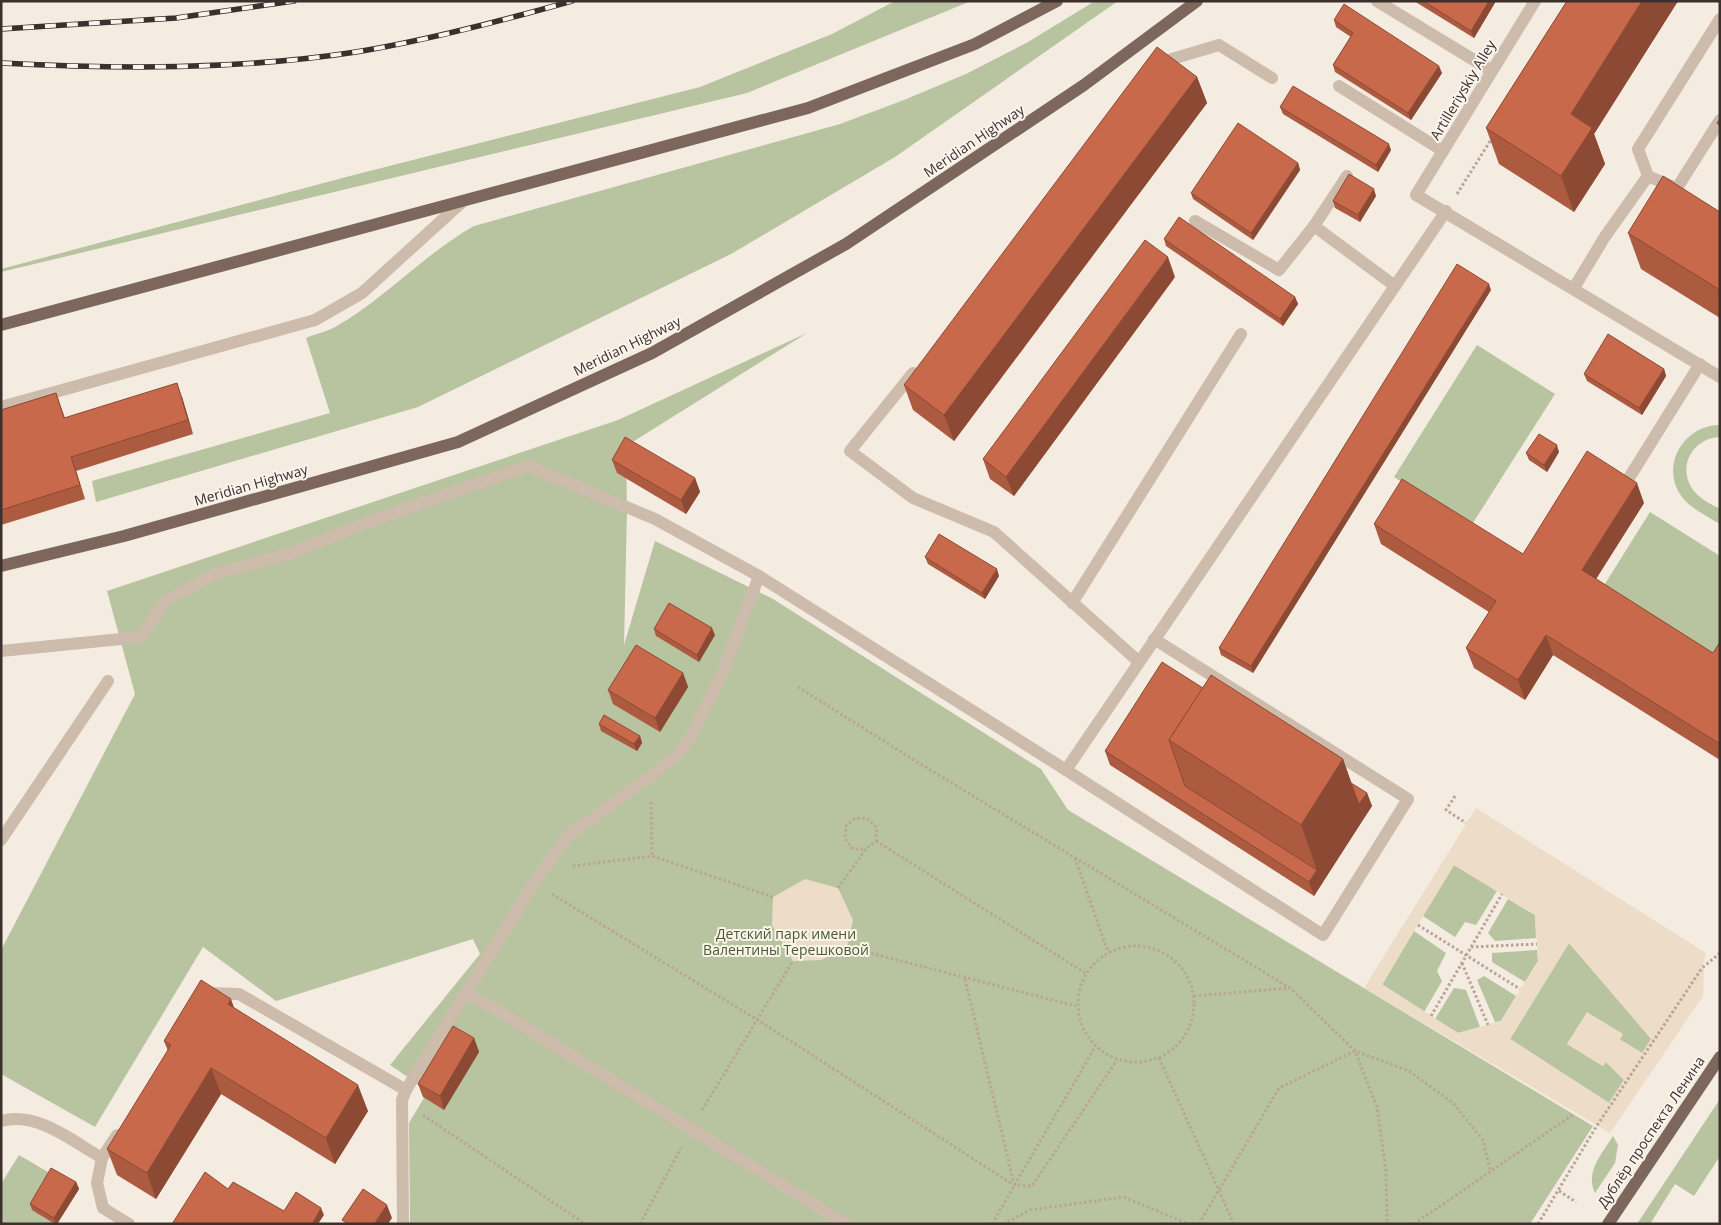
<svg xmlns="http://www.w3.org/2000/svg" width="1721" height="1225" viewBox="0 0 1721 1225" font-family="'Open Sans',sans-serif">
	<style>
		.green { fill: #b8c4a0 }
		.plaza { fill: #ecdcc8; fill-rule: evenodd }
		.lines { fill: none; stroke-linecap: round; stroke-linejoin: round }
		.path { stroke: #b9a596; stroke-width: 3; stroke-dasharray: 2.5 2.5; stroke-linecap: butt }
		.service { stroke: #cdbbac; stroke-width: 12 }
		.pedestrian { stroke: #cdbbac; stroke-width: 12 }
		.minor { stroke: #cdbbac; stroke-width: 12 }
		.primary { stroke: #7d675c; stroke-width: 12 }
		.rail-casing { stroke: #3b302b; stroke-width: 5.5 }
		.rail { stroke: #fbf5ee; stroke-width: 4; stroke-dasharray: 11; stroke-linecap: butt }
		.wall { fill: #ac5a40 }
		.shaded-wall { fill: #8c4a34 }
		.building { fill: #c8694b; stroke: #8c4a34 }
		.labels { text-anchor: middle; stroke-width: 4; stroke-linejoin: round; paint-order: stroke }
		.street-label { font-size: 14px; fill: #3b302b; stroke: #fbf5ee }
		.park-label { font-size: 14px; fill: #4a5a2e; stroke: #fbf5ee }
	</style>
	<rect width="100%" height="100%" fill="#f4ebe1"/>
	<g class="green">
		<path d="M895,1H971L747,93L1,272V269L350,176L700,87L832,34Z"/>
		<path d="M1095,1H1118L895,157L731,254L418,407L96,502L92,481L330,413L306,338C315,334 326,332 335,327C385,299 424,254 474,226L840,124L904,100L966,74L1028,42Z"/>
		<path d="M807,333L626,446L627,511L624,645L655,541L773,599L1041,769L1068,810L1593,1126L1530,1224H410L409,1123L428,1091L390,1065L480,954L473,939L276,1001L203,947L95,1127L1,1074V950L135,694L107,591L618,420Z"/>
		<path d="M1477,345L1555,394L1471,526L1394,477Z"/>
		<path d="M1720,425V437C1692,438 1676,468 1694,491C1700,499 1711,504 1720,509V524C1707,516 1691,509 1682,497C1659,466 1684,425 1720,425Z"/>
		<path d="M1650,512L1720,556V656L1718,659L1603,587Z"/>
		<path d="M1454,865L1497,891L1476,925L1465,922L1455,937L1423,916Z"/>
		<path d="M1508,899L1535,915L1536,938L1495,941L1488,933Z"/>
		<path d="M1414,931L1446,953L1437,971L1442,981L1424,1012L1382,985Z"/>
		<path d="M1569,943L1652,1039L1642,1053L1619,1039L1622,1034L1587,1013L1567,1044L1603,1066L1605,1061L1624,1080L1609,1103L1510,1039Z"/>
		<path d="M1537,950L1538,961L1525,982L1492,962V953Z"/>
		<path d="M1484,976L1516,996L1501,1021L1495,1022L1477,980Z"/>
		<path d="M1454,988L1466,990L1480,1027L1458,1033L1435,1019Z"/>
		<path d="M1720,1099V1156L1694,1196L1675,1184L1650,1224H1637Z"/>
		<path d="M1613,1136L1618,1145L1615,1163L1595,1193C1585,1171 1602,1154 1613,1136Z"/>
		<path d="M19,1155L53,1175L56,1224H1V1184Z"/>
	</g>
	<g class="plaza">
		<path d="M1476,808L1706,953L1702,968L1704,969L1703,996L1610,1133L1364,988ZM1454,865L1535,915L1538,961L1501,1021L1458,1033L1382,984ZM1569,943L1651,1039L1642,1053L1620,1040L1623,1034L1587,1012L1567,1044L1603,1066L1606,1062L1624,1080L1609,1103L1510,1039Z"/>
		<path d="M805,879L838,888L853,920L847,947L821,960L793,961L772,925L773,897Z"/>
	</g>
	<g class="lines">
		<g class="path">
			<path d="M1457,194L1492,138"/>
			<path d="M798,687L917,762L1290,988L1355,1051L1409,1071L1453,1103L1483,1140L1490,1170"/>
			<path d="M1455,796L1446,810L1466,823"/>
			<path d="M651,802L652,856"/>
			<path d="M876,841L1085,973"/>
			<path d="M1075,858L1108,952"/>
			<path d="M573,866L652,856L773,897"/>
			<path d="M838,888L866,849L876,841L877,828L868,819L855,818L846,826L845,839L853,849H866"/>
			<path d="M552,894L756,1019L1014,1185L1032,1186L1117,1060"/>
			<path d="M1418,925L1520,989"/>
			<circle cx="1136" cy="1004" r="58"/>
			<path d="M847,947L1076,1006"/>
			<path d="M1471,947L1537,944"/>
			<path d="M1462,963L1488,1025"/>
			<path d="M965,979L1014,1184"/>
			<path d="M1194,996L1290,988"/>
			<path d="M1431,1016L1502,894"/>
			<path d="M1159,1058L1234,1224"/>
			<path d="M702,1110L793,961"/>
			<path d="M423,1115L585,1224"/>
			<path d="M1559,1191L1576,1202"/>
			<path d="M640,1224L681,1148"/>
			<path d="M992,1224L1095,1047"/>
			<path d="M1003,1224L1030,1210L1123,1197L1189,1224"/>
			<path d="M1199,1224L1279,1088L1355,1051L1377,1107L1386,1171L1387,1224"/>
			<path d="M1414,1224L1574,1114"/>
			<path d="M1538,1224L1596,1127L1702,968L1720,953"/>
		</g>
		<g class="service">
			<path d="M1377,1L1492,71"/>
			<path d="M1158,66L1162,62L1219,45L1272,78"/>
			<path d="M1339,86L1443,151"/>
			<path d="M1676,188L1648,176L1638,149L1720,19"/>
			<path d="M1677,188L1720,120"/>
			<path d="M1195,221L1279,270L1314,226L1347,176"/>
			<path d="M1314,226L1395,286"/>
			<path d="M1574,288L1604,238L1648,176"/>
			<path d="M913,373L850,451L913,498L994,532L1138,661"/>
			<path d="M1,407L315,320L362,293L461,203"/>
			<path d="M1629,478L1700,364"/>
			<path d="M1072,603L1241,334"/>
			<path d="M1,651L141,637L167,600L215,574L291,553L382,517L528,466L655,519L759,576L1066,770L1446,211"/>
			<path d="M1066,770L1323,935L1408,799L1154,639"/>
			<path d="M1,840L108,681"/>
			<path d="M205,993L239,994L406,1090L534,883L568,836L651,776L677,755L692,735L722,674L759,576"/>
			<path d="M1,1121C37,1111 72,1141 102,1158L117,1135"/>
			<path d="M102,1158L97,1183L103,1208L129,1224"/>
			<path d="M403,1224L402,1100L406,1090"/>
		</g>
		<path class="pedestrian" d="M465,993L497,1010L846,1224"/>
		<path class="minor" d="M1535,1L1416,195L1720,377"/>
		<g class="primary">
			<path d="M1,325L808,108L975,44L1057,1"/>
			<path d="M1,566L124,536L458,442L652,353L846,244L1084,85L1197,1"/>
			<path d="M1608,1224L1720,1057"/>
		</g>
		<defs>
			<g id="rail">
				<path d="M1,29L176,18L294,1"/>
				<path d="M1,63C119,69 238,70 356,52C429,40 501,21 572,1"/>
			</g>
		</defs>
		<use href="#rail" class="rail-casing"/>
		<use href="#rail" class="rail"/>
	</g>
	<g class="wall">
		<path d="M1414,1H1496L1474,38Z"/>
		<path d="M1567,1H1678L1594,134L1605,164L1574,212L1499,164L1486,128Z"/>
		<path d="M1334,20L1442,73L1411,120L1335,72L1333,65L1351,37L1336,27Z"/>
		<path d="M1197,77L1207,103L954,441L913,410L904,385Z"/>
		<path d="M1280,107L1391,150L1378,172L1283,114Z"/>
		<path d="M1298,163L1300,170L1253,240L1193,199L1191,193Z"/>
		<path d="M1376,196L1360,222L1335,208L1333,201Z"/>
		<path d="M1720,212V318L1641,269L1628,233Z"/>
		<path d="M1164,239L1295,297L1298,304L1283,326L1166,246Z"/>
		<path d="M1175,277L1014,496L990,479L983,459Z"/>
		<path d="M1491,290L1253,673L1221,655L1219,648Z"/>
		<path d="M1664,369L1666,376L1642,415L1587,381L1584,374Z"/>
		<path d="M56,393L65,418L182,397L193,434L76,471L85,499L1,525V410Z"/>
		<path d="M1559,452L1547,472L1529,460L1526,453Z"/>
		<path d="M612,460L695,478L700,492L686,514L617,473Z"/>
		<path d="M1644,503L1596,579L1713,653L1720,642V760L1553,655L1525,700L1474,668L1466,648L1489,612L1381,544L1374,524L1523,554Z"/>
		<path d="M925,557L999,576L985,599L928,564Z"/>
		<path d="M654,629L715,635L699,662L656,636Z"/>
		<path d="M683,673L688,687L660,732L613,704L608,690Z"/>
		<path d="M1203,688L1343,759L1351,783L1367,793L1372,806L1314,896L1110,765L1105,751Z"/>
		<path d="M599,724L640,736L642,743L637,751L601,731Z"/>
		<path d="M234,1008L368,1111L335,1164L221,1094L156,1199L117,1175L107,1149L168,1051L164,1041Z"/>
		<path d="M474,1038L479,1052L444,1110L423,1097L418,1084Z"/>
		<path d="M76,1182L79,1189L57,1224H55L32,1210L30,1204Z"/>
	</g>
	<g class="shaded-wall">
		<path d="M1489,1H1496L1474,38L1471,31Z"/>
		<path d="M1642,1H1678L1594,134L1605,164L1574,212L1561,176L1571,114Z"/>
		<path d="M1439,66L1442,73L1411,120L1408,113Z"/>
		<path d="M1197,77L1207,103L954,441L944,415Z"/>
		<path d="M1389,144L1391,150L1378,172L1376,165Z"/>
		<path d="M1298,163L1300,170L1253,240L1251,233Z"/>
		<path d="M1374,189L1376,196L1360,222L1358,215Z"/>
		<path d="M1168,257L1175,277L1014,496L1006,477Z"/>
		<path d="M1489,284L1491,290L1253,673L1251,666Z"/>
		<path d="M1295,297L1298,304L1283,326L1280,319Z"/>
		<path d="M1664,369L1666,376L1642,415L1639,408Z"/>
		<path d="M177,383L182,397L193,434L188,420Z"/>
		<path d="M1557,445L1559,452L1547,472L1544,465Z"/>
		<path d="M71,457L76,471L85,499L80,485Z"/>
		<path d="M695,478L700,492L686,514L681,500Z"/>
		<path d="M1637,483L1644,503L1589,590L1582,570Z"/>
		<path d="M997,569L999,576L985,599L982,593Z"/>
		<path d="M712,628L715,635L699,662L697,655Z"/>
		<path d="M1546,635L1553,655L1525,700L1518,680Z"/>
		<path d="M683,673L688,687L660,732L655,718Z"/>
		<path d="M640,736L642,743L637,751L634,744Z"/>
		<path d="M1343,759L1364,818L1314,896L1309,882L1317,870L1301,825Z"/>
		<path d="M1367,793L1372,806L1364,818L1359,804Z"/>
		<path d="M231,999L240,1025L228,1004Z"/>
		<path d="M474,1038L479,1052L444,1110L440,1096Z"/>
		<path d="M211,1068L221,1094L156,1199L147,1173Z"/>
		<path d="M358,1085L368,1111L335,1164L326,1138Z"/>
		<path d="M76,1182L79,1189L57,1224H56L54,1218Z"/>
		<path d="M387,1205L392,1218L388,1224H374Z"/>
		<path d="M321,1208L324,1215L318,1224H312Z"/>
	</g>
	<g class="building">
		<path d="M1423,1H1489L1471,31Z"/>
		<path d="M1567,1H1642L1571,114L1592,128L1561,176L1486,128Z"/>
		<path d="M1344,4L1439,66L1408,113L1333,65L1353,33L1334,20Z"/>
		<path d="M1157,47L1197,77L944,415L904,385Z"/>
		<path d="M1293,86L1389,144L1376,165L1280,107Z"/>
		<path d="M1720,119V125L1717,123Z"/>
		<path d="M1238,123L1298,163L1251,233L1191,193Z"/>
		<path d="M1349,174L1374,189L1358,215L1333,201Z"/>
		<path d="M1663,176L1720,212V290L1628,233Z"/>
		<path d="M1179,217L1295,297L1280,319L1164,239Z"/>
		<path d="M1145,240L1168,257L1006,477L983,459Z"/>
		<path d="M1457,264L1489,284L1251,666L1219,648Z"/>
		<path d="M1608,334L1664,369L1639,408L1584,374Z"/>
		<path d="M177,383L188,420L71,457L80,485L1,510V410L56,393L64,418Z"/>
		<path d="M1539,434L1557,445L1544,465L1526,453Z"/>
		<path d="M625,437L695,478L681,500L612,460Z"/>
		<path d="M1587,451L1637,483L1582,570L1713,653L1720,642V744L1546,635L1518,680L1466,648L1496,601L1374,524L1402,479L1523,554Z"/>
		<path d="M939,534L997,569L982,593L925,557Z"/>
		<path d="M669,603L712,628L697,655L654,629Z"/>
		<path d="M636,645L683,673L655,718L608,690Z"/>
		<path d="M1162,662L1203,688L1169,740L1185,786L1317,870L1309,882L1105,751Z"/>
		<path d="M1211,675L1343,759L1301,825L1169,740Z"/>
		<path d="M604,715L640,736L634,744L599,724Z"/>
		<path d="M1351,783L1367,793L1359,804Z"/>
		<path d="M201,980L231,999L228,1004L358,1085L326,1138L211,1068L147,1173L107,1149L171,1045L164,1041Z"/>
		<path d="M453,1026L474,1038L440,1096L418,1084Z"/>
		<path d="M51,1168L76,1182L54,1218L30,1204Z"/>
		<path d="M205,1172L228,1189L233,1182L284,1211L296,1192L321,1208L312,1224H172Z"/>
		<path d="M363,1189L387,1205L374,1224H348L342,1220Z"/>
	</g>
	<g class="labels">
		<g class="street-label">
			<text transform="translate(1463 90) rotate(-59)" y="5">Artilleriyskiy Alley</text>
			<text transform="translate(974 141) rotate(-34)" y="5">Meridian Highway</text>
			<text transform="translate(627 346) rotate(-26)" y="5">Meridian Highway</text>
			<text transform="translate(251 485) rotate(-16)" y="5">Meridian Highway</text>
			<text transform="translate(1651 1132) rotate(-56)" y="5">Дублёр проспекта Ленина</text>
		</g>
		<g class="park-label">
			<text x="786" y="939">Детский парк имени<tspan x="786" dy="16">Валентины Терешковой</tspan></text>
		</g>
	</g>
	<rect width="1721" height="1225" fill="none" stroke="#3b302b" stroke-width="5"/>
</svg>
